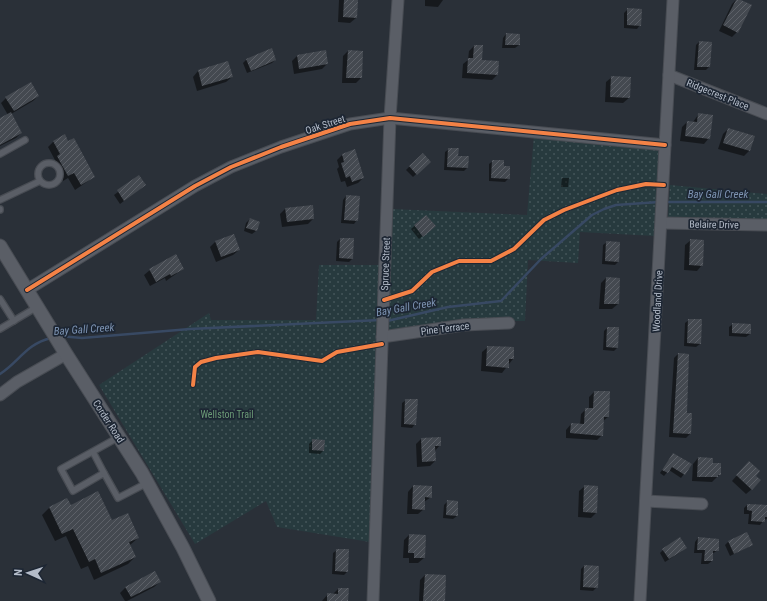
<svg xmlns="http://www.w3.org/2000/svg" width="767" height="601" viewBox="0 0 767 601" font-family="'Roboto Condensed',sans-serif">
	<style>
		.park { fill: url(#park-dots) }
		.shadow { fill: #0007 }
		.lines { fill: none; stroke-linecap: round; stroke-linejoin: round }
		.stream { stroke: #384963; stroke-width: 2.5 }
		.building { fill: url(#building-hatch) }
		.service-casing { stroke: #484c53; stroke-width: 8 }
		.minor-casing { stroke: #484c53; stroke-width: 13 }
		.tertiary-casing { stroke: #484c53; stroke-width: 15 }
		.service { stroke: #5a5e66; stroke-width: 5.5 }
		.minor { stroke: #5a5e66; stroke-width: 11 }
		.tertiary { stroke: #5a5e66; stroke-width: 13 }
		.cycleway-casing { stroke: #1d2633; stroke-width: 6 }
		.cycleway { stroke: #f48246; stroke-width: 4 }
		.labels { text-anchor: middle; stroke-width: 3.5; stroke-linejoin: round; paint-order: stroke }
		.street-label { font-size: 10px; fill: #b4bcc9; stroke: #1d2633 }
		.park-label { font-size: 10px; fill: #6b9a76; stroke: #1d2633 }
		.water-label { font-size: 11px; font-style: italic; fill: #7c92b1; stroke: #1d2633 }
	</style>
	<defs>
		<pattern id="park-dots" width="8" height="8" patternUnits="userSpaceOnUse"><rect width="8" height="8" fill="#273a3e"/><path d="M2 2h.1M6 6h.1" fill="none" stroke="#445559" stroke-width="1.8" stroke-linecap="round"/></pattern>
		<pattern id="building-hatch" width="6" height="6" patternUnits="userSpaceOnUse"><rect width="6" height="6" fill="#444950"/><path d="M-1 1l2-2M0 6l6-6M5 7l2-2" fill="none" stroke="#5d6168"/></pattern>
	</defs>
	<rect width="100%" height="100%" fill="#2a3038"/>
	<g class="park">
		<path d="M534,135L661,148L655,236L580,232L578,263L528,260L525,321H461L385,334L391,209L527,215Z"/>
		<path d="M670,185L767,194V221L668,219Z"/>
		<path d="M319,265H380L370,542L277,527L266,501L195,544L99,385L209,313L211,320H316Z"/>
	</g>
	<g class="shadow">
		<path d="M339,0H357L356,18L350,23L338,22Z"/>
		<path d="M425,0H443L438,7L425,6Z"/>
		<path d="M736,0H739L737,32L732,37L719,31L732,4Z"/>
		<path d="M628,9L640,25L637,29L624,28V13Z"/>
		<path d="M506,34L519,45L515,48H502L503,38Z"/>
		<path d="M699,42L709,67L706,70H694L696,45Z"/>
		<path d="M474,46L481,61L497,75L492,80L462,78L463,64L468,60L469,51Z"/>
		<path d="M325,51L327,64L322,69L294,74L292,61L297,56Z"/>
		<path d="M348,51L362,52L361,78L356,83H342L343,56Z"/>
		<path d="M247,59L275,60L272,63L247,73L243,63Z"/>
		<path d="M198,71L232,77L226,82L197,91L193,77Z"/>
		<path d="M612,77L629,98L623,103L605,102L606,82Z"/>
		<path d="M38,96L33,101L11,114L21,133L16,138L0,146V119L8,115L1,103L6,98Z"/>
		<path d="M698,115L709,138L704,144L680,141L682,127L687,122H693Z"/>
		<path d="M728,129L754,136L749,151L744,156L718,149L723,134Z"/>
		<path d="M53,142H68L94,177L75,190L68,178L63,181L52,162L55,160L48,147Z"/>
		<path d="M449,149L467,168L464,171L444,170L445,152Z"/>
		<path d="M422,154L429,162L413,177L406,170Z"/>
		<path d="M342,155L363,178L358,183L347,187L345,181L341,182L337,169L339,167L337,160Z"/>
		<path d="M493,161L503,167L509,178L505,182L489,181V164Z"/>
		<path d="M139,176L145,185L120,204L114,195Z"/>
		<path d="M562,178H569L568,187H561Z"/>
		<path d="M346,196L357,220L354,224L341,223L343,200Z"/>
		<path d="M285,209L313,219L308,224L282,227L280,214Z"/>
		<path d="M426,216L431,229L419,239L411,229Z"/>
		<path d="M250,219L259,222L256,231L252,234L244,231L246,223Z"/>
		<path d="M340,239L352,259L349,262L336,261L337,242Z"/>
		<path d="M691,240L702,265L697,271L684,270L685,245Z"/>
		<path d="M215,242L239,250L233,255L216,262L210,247Z"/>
		<path d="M607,242L618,262L615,265L602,264L603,245Z"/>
		<path d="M176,256L183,269L166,281L165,278L150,286L144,275L150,270Z"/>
		<path d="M606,278L619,279L618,304L612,309H599L601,283Z"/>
		<path d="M689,320L700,344L696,347L684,346L685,323Z"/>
		<path d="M733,324L750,334L746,337L729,336V327Z"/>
		<path d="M607,328L617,348L614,351L603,350L604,331Z"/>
		<path d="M488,347L513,359L502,373L481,371L482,352Z"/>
		<path d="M678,354L686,414L690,434L686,438L669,437L674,358Z"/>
		<path d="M594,392L608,417L603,421L602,435L597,440L566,438V430L571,424L580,425L581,414L586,409H589V397Z"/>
		<path d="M406,400L415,424L412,428L401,427L402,403Z"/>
		<path d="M421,439L440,445L435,451V461L430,466L417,467L416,444Z"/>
		<path d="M313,440L323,451L320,454L309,453V444Z"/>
		<path d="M673,454L684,474L681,478L669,470L664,476L660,473Z"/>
		<path d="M698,458L712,464L720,474L712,482L692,481L693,464Z"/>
		<path d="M744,467L754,476L752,489L746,494L732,481Z"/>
		<path d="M413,486L431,497L424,502V509L418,514H407L408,492Z"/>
		<path d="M585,486L596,513L591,518L578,517L579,491Z"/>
		<path d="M447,502L457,516L453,519L443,518L444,505Z"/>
		<path d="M747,505L767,506V519L764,520L760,525L748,524L749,514H744V508Z"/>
		<path d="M70,506L111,521L138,538L130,545L135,557L128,564L94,580L88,566L81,569L66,536L55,541L42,515L50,507Z"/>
		<path d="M409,535L424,558L418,563H409V558H403L404,540Z"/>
		<path d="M698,538L718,550L712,554V561L708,564H701L702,553H694L695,542Z"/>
		<path d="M728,542L752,545L730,556L725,545Z"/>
		<path d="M337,550L347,572L344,575L332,574L333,553Z"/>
		<path d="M663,550L682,551L665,562L660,553Z"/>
		<path d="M584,566L597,587L593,591L580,590L581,569Z"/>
		<path d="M425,575L444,601H419L420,580Z"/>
		<path d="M160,582L154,587L127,601H125L120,593L126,587Z"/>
		<path d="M338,589L347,601H322L328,594H333Z"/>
	</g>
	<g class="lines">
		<g class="stream">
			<path d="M664,202H767"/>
			<path d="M387,321L448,307L501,301L541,259L592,215L604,209L616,205L659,202"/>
			<path d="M59,336L82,338L190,329L380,320"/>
			<path d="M0,374C19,362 26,344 51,338"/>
		</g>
	</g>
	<g class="building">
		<path d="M344,0H358L357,18L343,17Z"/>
		<path d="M736,0H741L752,5L738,33L723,25Z"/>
		<path d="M627,8L642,9L641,26L627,25Z"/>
		<path d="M506,33L520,34V45H505Z"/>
		<path d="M699,41L712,42L710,67H697Z"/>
		<path d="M474,45H483L482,60L499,61L498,75L467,73L468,58H473Z"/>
		<path d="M272,48L276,60L251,71L246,59Z"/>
		<path d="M326,50L328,64L299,69L297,55Z"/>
		<path d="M348,50L363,51L362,78H346Z"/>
		<path d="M228,61L233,77L202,86L198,70Z"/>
		<path d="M611,76L631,77L630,98L610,97Z"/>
		<path d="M31,82L39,96L14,111L5,97Z"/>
		<path d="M11,112L22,133L0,145V118Z"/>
		<path d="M698,113L713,115L710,139L685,136L687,121L697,122Z"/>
		<path d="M728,128L755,136L750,151L723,143Z"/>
		<path d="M65,134L68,141L74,138L95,177L81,185L74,173L68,176L57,156L60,154L53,141Z"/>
		<path d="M448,148H459L458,156H469L468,168L447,167Z"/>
		<path d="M355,149L364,178L352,182L350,176L346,178L341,163L344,162L342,154Z"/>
		<path d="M423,153L431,162L417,175L409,166Z"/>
		<path d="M492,160H504V166H510V179L491,178Z"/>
		<path d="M139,175L146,185L124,201L117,190Z"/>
		<path d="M346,195L360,196L358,221L344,220Z"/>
		<path d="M313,205L314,219L287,222L285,208Z"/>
		<path d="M426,215L436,226L423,237L414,225Z"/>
		<path d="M250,218L260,222L257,231L246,228Z"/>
		<path d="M234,234L240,250L221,257L215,241Z"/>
		<path d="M340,238H354L353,259L339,258Z"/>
		<path d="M690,239L704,240L703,266L689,265Z"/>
		<path d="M606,241L620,242L619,262L605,261Z"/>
		<path d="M176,254L184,269L171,276L170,274L156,282L149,269Z"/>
		<path d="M606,277L620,278L619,304H604Z"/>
		<path d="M688,319H702L701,344L687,343Z"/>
		<path d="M732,323L751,324V334L732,333Z"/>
		<path d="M607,327H619L618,348L606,347Z"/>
		<path d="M487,346L514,347V359H509V368L486,366Z"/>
		<path d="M678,353L689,354L687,413H692L691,434L673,433Z"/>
		<path d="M594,391H610L609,417H604L603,436L570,433L571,423L584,424L585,408H593Z"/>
		<path d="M405,399H418L416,425L404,424Z"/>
		<path d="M441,437V446H435L436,461L422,462L421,438Z"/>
		<path d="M312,439L325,440L324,451L312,450Z"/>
		<path d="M673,453L692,464L685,475L672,467L668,473L662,470Z"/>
		<path d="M698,457L713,458V463H721V475H718V477H697Z"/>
		<path d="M749,461L760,471L756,476L761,480L752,490L736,475Z"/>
		<path d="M413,485L432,486V498L425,497V510L412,509Z"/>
		<path d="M584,485L598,486L597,513L583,512Z"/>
		<path d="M98,491L112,520L128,513L139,538L129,542L136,557L101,573L95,559L89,562L73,529L62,534L49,507L67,498L71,505Z"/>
		<path d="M447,500L458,501V516L446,515Z"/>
		<path d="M747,504L767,505V517H765V522L751,521L752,511L747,510Z"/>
		<path d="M747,532L753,545L734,554L728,541Z"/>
		<path d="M409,534L426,535L425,558H414V553H408Z"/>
		<path d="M680,537L687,548L669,559L662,549Z"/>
		<path d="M698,537L719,539V551H713V561H704L705,550H697Z"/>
		<path d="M336,549H349L348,572L335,571Z"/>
		<path d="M584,565L599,566L598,588L583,587Z"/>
		<path d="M155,571L161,582L131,597L125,587Z"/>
		<path d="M425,574L446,575L445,601H423Z"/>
		<path d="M338,588H349L348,601H327V593L338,594Z"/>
	</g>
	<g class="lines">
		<defs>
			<g id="service">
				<path d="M0,154L25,140"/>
				<circle cx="49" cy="174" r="11"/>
				<path d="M0,200L40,181"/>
				<path d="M0,209V210"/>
				<path d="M0,299L14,321"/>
				<path d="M0,329L37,307"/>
				<path d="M119,437L61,469L73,491L104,473L118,498L147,483"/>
				<path d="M93,452L104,473"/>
			</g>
			<g id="minor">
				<path d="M669,75L767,114"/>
				<path d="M662,223L767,225"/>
				<path d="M27,290L195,186L231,167L281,147L350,124L390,118L665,145"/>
				<path d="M382,337L464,325L509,323"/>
				<path d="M0,395L17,382L66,354"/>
				<path d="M646,501L702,504"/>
				<path d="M373,601L390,118L398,0"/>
				<path d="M640,601L673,0"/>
			</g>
			<path id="tertiary" d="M0,246L66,354L142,473L183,548L209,601"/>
		</defs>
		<use href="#service" class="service-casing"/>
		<use href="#minor" class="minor-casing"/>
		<use href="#tertiary" class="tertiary-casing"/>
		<use href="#service" class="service"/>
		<use href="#minor" class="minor"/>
		<use href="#tertiary" class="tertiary"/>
		<defs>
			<g id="cycleway">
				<path d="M27,290L195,186L231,167L281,147L350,124L390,118L665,145"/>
				<path d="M384,300L412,291L432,272L459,261H491L514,249L544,220L564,210L617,190L646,184L664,185"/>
				<path d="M193,385L195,367L201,362L216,358L258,352L322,361L337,352L382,344"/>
			</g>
		</defs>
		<use href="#cycleway" class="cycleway-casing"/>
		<use href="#cycleway" class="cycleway"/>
	</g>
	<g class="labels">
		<g class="street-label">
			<text transform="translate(718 94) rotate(22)" y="4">Ridgecrest Place</text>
			<text transform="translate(325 124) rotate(-18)" y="4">Oak Street</text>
			<text transform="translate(714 224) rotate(1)" y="4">Belaire Drive</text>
			<text transform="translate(385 264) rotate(-88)" y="4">Spruce Street</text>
			<text transform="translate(657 301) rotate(-87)" y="4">Woodland Drive</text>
			<text transform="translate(445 328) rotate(-7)" y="4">Pine Terrace</text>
			<text transform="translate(109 421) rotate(57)" y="4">Corder Road</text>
		</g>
		<g class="park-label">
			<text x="227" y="418">Wellston Trail</text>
		</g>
		<g class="water-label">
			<text x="718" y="198">Bay Gall Creek</text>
			<text transform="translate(406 307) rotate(-10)" y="4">Bay Gall Creek</text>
			<text transform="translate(84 329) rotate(-4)" y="4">Bay Gall Creek</text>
		</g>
	</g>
	<g transform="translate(28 573) rotate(273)" stroke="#1d2633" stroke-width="3" paint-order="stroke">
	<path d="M0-3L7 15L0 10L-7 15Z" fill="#b4bcc9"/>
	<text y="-6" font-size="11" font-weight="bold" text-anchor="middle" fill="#b4bcc9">N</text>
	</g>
</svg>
